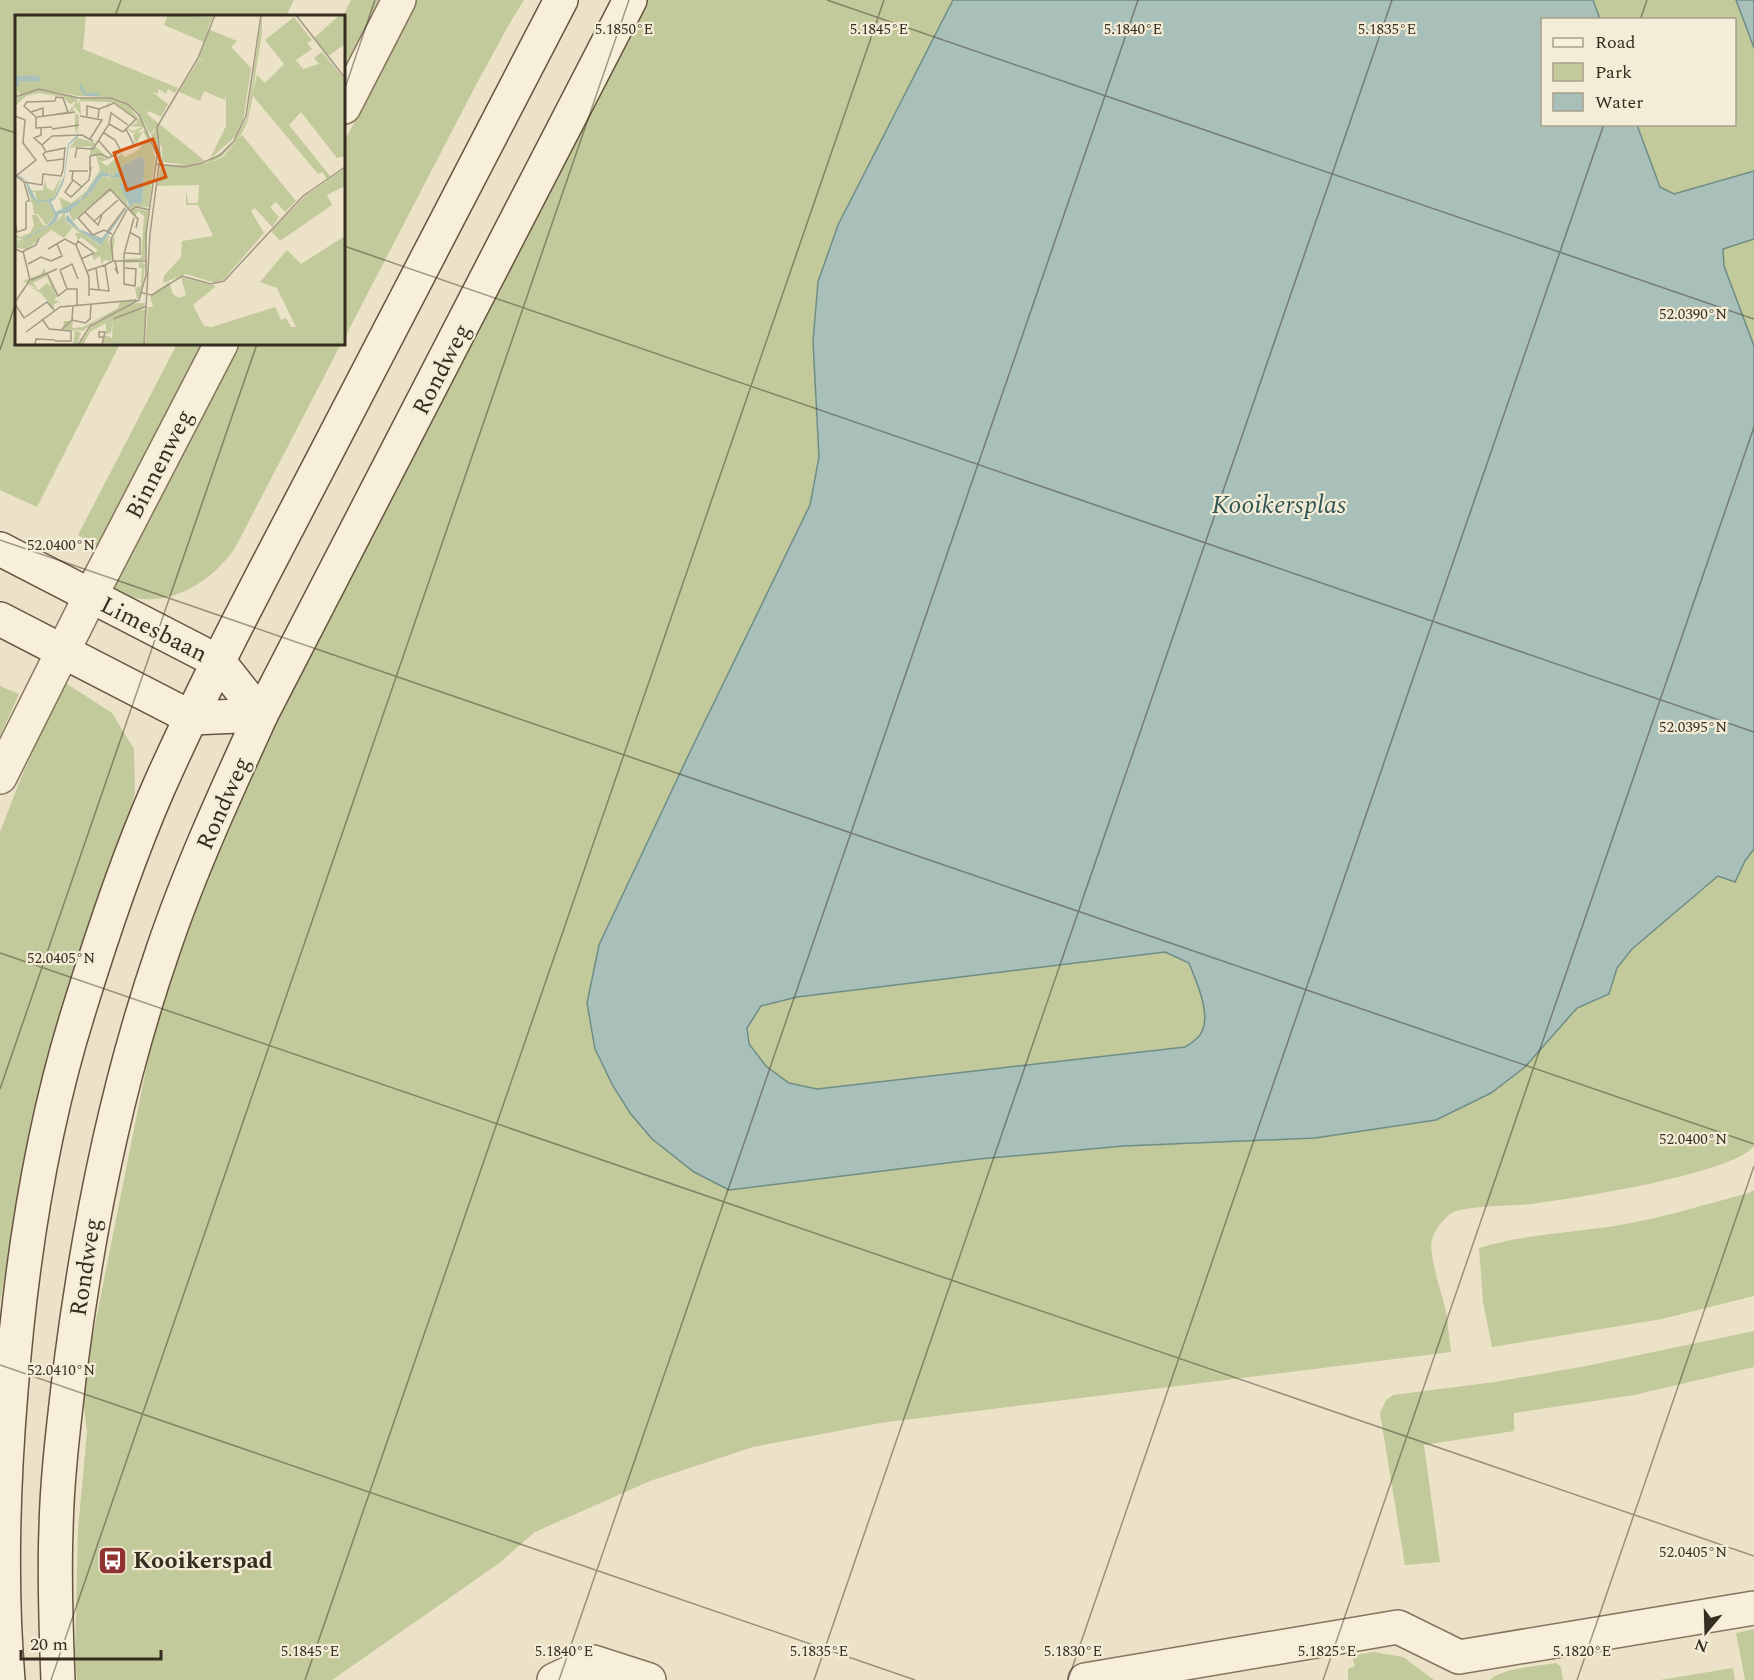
<svg xmlns="http://www.w3.org/2000/svg" width="1754" height="1680" viewBox="0 0 1754 1680" font-family="Spectral,serif">
	<style>
		.green { fill: #c2c99b }
		.water { fill: #a8c0b9; stroke: #6f8d87; stroke-width: 1.5; fill-rule: evenodd }
		.lines { fill: none; stroke-linecap: round; stroke-linejoin: round }
		.minor-casing { stroke: #86745d; stroke-width: 36 }
		.secondary-casing { stroke: #685540; stroke-width: 36 }
		.minor { stroke: #f7efd9; stroke-width: 33 }
		.secondary { stroke: #f7efd9; stroke-width: 33 }
		.ticks { fill: none; stroke: #372c20; stroke-width: 1.5; stroke-opacity: 0.45 }
		.labels { text-anchor: middle; stroke-width: 4.5; stroke-linejoin: round; paint-order: stroke }
		.street-label { font-size: 24px; fill: #372c20; stroke: #f3ecd6 }
		.poi-label { font-size: 24px; font-weight: bold; fill: #372c20; stroke: #f3ecd6; text-anchor: start }
		.water-label { font-size: 26px; font-style: italic; fill: #305655; stroke: #f3ecd6 }
		.inset-river { fill: none; stroke: #a8c0b9; stroke-width: 3 }
		.inset-road { fill: none; stroke: #a39984; stroke-width: 1.5 }
		.view { fill: #d6540e; fill-opacity: 0.15; stroke: #d6540e; stroke-width: 3 }
		.inset-edge { fill: none; stroke: #372c20; stroke-width: 3 }
		.ticks-label { font-size: 15px; text-anchor: middle; fill: #372c20; stroke: #f3ecd6; stroke-width: 4.5; stroke-linejoin: round; paint-order: stroke }
	</style>
	<rect width="100%" height="100%" fill="#ebe2c7"/>
	<g class="green">
		<path d="M0,0H294L286,16H16V344H120L37,507L0,490Z"/>
		<path d="M351,0H379L344,68L343,16Z"/>
		<path d="M417,0H524L511,21L477,83L344,339V142Z"/>
		<path d="M643,0H953L838,225L818,282L813,341L819,457L810,505L689,754L599,945L595,1049L613,1086L630,1113L729,1190L979,1159L1124,1146L1315,1138L1436,1120L1525,1067L1577,1008L1609,994L1617,968L1632,949L1718,876L1735,882L1745,861L1754,849V1146C1734,1174 1570,1199 1531,1204C1515,1206 1462,1205 1450,1214C1443,1219 1434,1231 1432,1240C1428,1252 1441,1292 1445,1307C1448,1321 1449,1337 1451,1352L880,1423L753,1447L650,1481L535,1532L498,1564L332,1680H77L75,1654L78,1530L87,1432L82,1390L167,964L294,681Z"/>
		<path d="M1593,0H1736L1754,48V171L1674,194L1660,187L1637,125L1734,124V20L1600,19Z"/>
		<path d="M1754,239V346L1724,266L1723,248Z"/>
		<path d="M177,344H201L97,546L78,535Z"/>
		<path d="M240,344H341L235,548C214,578 180,602 141,599C131,598 120,593 110,589Z"/>
		<path d="M64,682L112,713L134,749L135,792L124,840L49,1060L20,1185L0,1303V832L21,778Z"/>
		<path d="M0,686L19,694L0,736Z"/>
		<path d="M1165,952L1189,963C1196,981 1213,1016 1200,1035C1196,1039 1190,1043 1185,1047L817,1089L789,1083L766,1066L749,1044L747,1028L761,1006L797,997Z"/>
		<path d="M1754,1190V1296L1662,1319L1492,1347L1483,1302L1479,1248C1524,1234 1573,1233 1620,1225C1663,1218 1706,1204 1749,1193Z"/>
		<path d="M1754,1331V1367L1634,1395L1514,1413V1431L1424,1445L1440,1562L1405,1565L1380,1413L1386,1400L1393,1395L1495,1382L1586,1366Z"/>
		<path d="M1754,1629V1680H1745L1736,1633Z"/>
		<path d="M1373,1652L1403,1657L1434,1680H1348V1669L1355,1666L1352,1656Z"/>
		<path d="M1556,1663L1561,1667L1563,1680H1490C1502,1668 1539,1666 1556,1663Z"/>
		<path d="M1733,1668L1735,1680H1660Z"/>
	</g>
	<g class="water">
		<path d="M953,0H1593L1600,19L1542,20V124L1637,125L1660,187L1674,194L1754,171V239L1723,249L1724,266L1754,346V849L1745,861L1735,882L1718,876L1632,949L1617,968L1609,994L1577,1008L1525,1067L1491,1093L1436,1120L1315,1138L1124,1146L979,1159L729,1190L694,1172L652,1139L630,1113L613,1086L595,1049L587,1003L599,945L689,754L810,505L819,457L813,341L818,282L838,225ZM1165,952L1189,963C1196,981 1213,1016 1200,1035C1196,1040 1190,1044 1185,1047L817,1089L789,1083L766,1066L749,1044L747,1028L761,1006L797,997Z"/>
		<path d="M1736,0H1754V48Z"/>
	</g>
	<g class="lines">
		<defs>
			<g id="minor">
				<path d="M344,107L399,0"/>
				<path d="M0,777L90,597L221,344"/>
				<path d="M554,1680L593,1662L649,1680"/>
				<path d="M1085,1680L1398,1627L1459,1657L1754,1608"/>
			</g>
			<g id="secondary">
				<path d="M0,549L219,662L261,715L192,718L0,619"/>
				<path d="M8,1680C0,1584 3,1487 11,1391C21,1262 40,1134 79,1010C102,935 127,860 158,789C208,676 267,567 324,457C403,305 482,152 561,0"/>
				<path d="M58,1680C56,1630 54,1580 56,1530C57,1477 64,1423 70,1370C88,1228 116,1086 163,950C190,870 226,792 261,715L630,0"/>
			</g>
		</defs>
		<use href="#minor" class="minor-casing"/>
		<use href="#secondary" class="secondary-casing"/>
		<use href="#minor" class="minor"/>
		<use href="#secondary" class="secondary"/>
	</g>
	<path class="ticks" d="M827,0L1754,319M115,16L121,0M1640,20L1647,0M344,91L375,0M0,128L16,133M344,246L1754,732M0,350L16,302M0,540L1754,1144M0,953L1754,1556M0,1089L257,344M0,1365L915,1680M51,1680L629,0M305,1680L884,0M559,1680L1138,0M814,1680L1392,0M1068,1680L1604,124M1323,1680L1754,427M1577,1680L1754,1166"/>
	<defs>
		<symbol id="bus-square" viewBox="-11 -11 22 22"><rect x="-9" y="-9" width="18" height="18" rx="4" fill="#913431" stroke="#f3ecd6"/><path d="M-5-6H5V4H4V6H2V4H-2V6H-4V4H-5ZM-3.5-4V0h7V-4ZM-3.5 1.2v1.5H-2V1.2ZM2 1.2v1.5H3.5V1.2Z" fill="#fff"/></symbol>
	</defs>
	<g fill-rule="evenodd">
		<use href="#bus-square" x="96" y="1544" width="33" height="33"/>
	</g>
	<g class="labels">
		<g class="street-label">
			<text transform="translate(441 369) rotate(-63)" y="8">Rondweg</text>
			<text transform="translate(159 464) rotate(-63)" y="8">Binnenweg</text>
			<text transform="translate(154 629) rotate(27)" y="8">Limesbaan</text>
			<text transform="translate(223 803) rotate(-66)" y="8">Rondweg</text>
			<text transform="translate(85 1267) rotate(-81)" y="8">Rondweg</text>
		</g>
		<g class="poi-label">
			<text x="133" y="1568">Kooikerspad</text>
		</g>
		<g class="water-label">
			<text x="1279" y="513">Kooikersplas</text>
		</g>
	</g>
	<g transform="translate(15 15)">
		<rect width="330" height="330" fill="#ebe2c7"/>
		<path d="M0,0H71L68,34L163,73L160,78L153,74L151,79L144,74L142,79L136,76L153,89L146,102L134,96L132,99L190,146L173,150L147,147V133L142,123L146,139L143,147L136,120L143,111L135,119L123,97L108,86L94,82L64,81L31,75L62,83L63,90L66,83H94L111,89L127,107L129,112L123,117L124,118L130,115H132L140,142L134,192L119,193L133,196L130,244L128,245H120L130,249L127,278L120,287H116L120,288L114,292L79,307L68,316L57,314L66,318L62,330H58L60,316L48,314L49,306H58L57,313L68,312L103,293L105,287L122,285L120,273L126,271L127,253H123L125,247L111,248L110,244L126,243L129,201L123,196L120,202L112,194L119,188L127,189L130,144L126,141L111,148L98,161L95,160V154L94,160L86,156L72,178L59,189L48,196L44,182L56,188L71,177L85,155L81,140L94,144L86,147L92,151L107,138L110,142L123,135L132,124L128,116L121,129L118,120L122,116L117,118L112,113L118,116L127,112L115,111L122,108L121,104L100,88L94,87L93,93L92,94L93,87L65,86L66,100L59,91L58,96H54L62,86L55,89L48,82L24,78L11,81L0,91V84L6,80L2,76L3,81L0,83ZM153,0L198,2L193,14L222,26L216,32L236,53L228,107L221,121L195,144L211,111V78L210,85L189,76L185,86L164,77L184,44L190,46L184,43L189,27L149,10ZM247,0V18L237,80L242,60L250,68L269,49L250,25L279,2L297,25L292,28L297,34L281,45L288,54L304,49L299,43L307,37L330,65V141L322,143L286,97L274,110L315,161L312,164L307,157L303,159L238,81L232,108L223,125L207,141L192,150L209,141L227,120L281,186L270,197L261,187L255,192L264,202L257,212L240,193L236,196L249,218L209,264L200,268L171,259L148,268L149,261L166,242L167,226L198,221L183,190H171V175L173,188H183L184,170L142,171L146,151L192,148L219,128L232,103ZM325,0H330V29L313,41L299,23ZM52,96L64,100L63,123L81,128L77,134L80,131L91,141L75,140L76,131L54,133L62,123L63,112L60,119V98L43,100ZM330,153V171L312,180L317,190L265,226L256,216L290,181ZM87,161L93,162V168L94,162L106,163L111,169L106,168L113,191L111,193L97,175L58,206L53,196L76,177ZM46,162L39,183L35,185L22,187L20,177H15L12,166L16,176L28,175L30,165L32,173L38,176ZM11,167L22,188L33,186L40,200L30,212L7,224L2,223L6,233L4,226L41,207L50,197V206L85,230L95,219L92,229L97,222L100,223L96,246L89,245L87,250L85,241L79,245L77,240L83,235L66,222L63,225L60,218H65L53,209L57,213L49,223L36,215L12,234L0,233L1,219L5,222L15,218L19,210L17,200H22L28,210H31L23,199H19L17,187H12L16,185ZM330,221V330H130L133,292H138L135,281L154,267L158,279L164,283L171,280L166,262L201,271L178,290L189,311L197,312L260,292L266,305L271,303L276,312H281L262,273L245,267L272,235L286,249ZM29,253L42,281L39,285L45,287V291L44,287L39,289V294L26,278L13,271L24,275L32,268L36,273L32,261L18,268L23,274L8,266L26,259ZM122,288H131L125,295L131,294L129,330L88,328V322L90,320L97,323L98,304L96,318L91,319V308L75,317L69,328L72,330H64L78,309Z" fill="#c2c99b"/>
		<path d="M62,120V123L54,130L49,166L41,183L36,187L41,197L66,184L86,156L98,161L111,148L126,141L130,145L127,189L119,188L110,196L86,230L69,219L50,205L52,199L64,214L87,223L114,190L104,168L111,169L106,163L87,161L76,177L53,198L44,199L41,207L16,221L0,228L32,211L40,200L33,186L22,188L14,179L10,165L5,164L0,158L11,165L22,186L39,183L49,161L53,129Z" fill="#a8c0b9"/>
		<path class="inset-river" d="M4,65H25M65,70L70,79L84,80M2,71L3,62H24"/>
		<path class="inset-road" d="M281,0L330,63M0,82L24,74L64,83H96L112,89L124,100L142,140L131,219V262M40,86L41,82L48,83L53,97M16,97L28,93V102M42,99L60,97M0,101L10,105L8,128L21,145L1,161L9,167L14,185L11,187M65,101L87,105L75,124M72,101V91L84,94M21,102L9,91L12,87L40,86M21,102V113L37,112M22,102L60,97M83,103L84,94L99,88L121,104L111,114M94,109L108,117L111,114M26,113V120L19,123L27,130M37,114L64,110M89,118L100,125L106,136M37,121L67,120L78,126M84,126L97,141M78,134L94,109L96,98L113,110M31,137L27,130L37,121M60,143L62,133L78,134M141,149L169,152L187,148L205,140L219,126L231,101L246,0M54,156H73M58,156L57,164L67,172M75,156V141L85,139L94,143L119,130L111,114M58,165L50,177L56,182L74,165L76,152M9,167L27,170L28,159L46,161L48,155L50,133L31,137L28,139L32,146L49,144M115,196L121,192L135,195M70,197L83,210L87,200M0,207L2,217L11,214V187M78,207L103,185M92,217L110,193M97,219L89,215L78,220L63,203L95,174L123,204L121,213M0,234L7,237L21,230L24,223M33,234L50,224L61,230M8,236L15,265M110,238L125,239V223L116,218M66,244L79,238L63,226L61,230L74,262V281M98,246L96,224L112,195M13,249L26,242L36,246L47,241L42,229M90,250L98,246H131M81,253L84,276M100,253L103,259L100,246M110,253L121,254L120,271L109,269V239L119,203M45,255L57,249L63,264M45,255L52,274M72,256L90,250M32,258L43,281L52,274M16,265L42,254M52,274H62V290M75,274L94,276L90,250M127,278L137,280L167,261L196,269L209,266L288,181L330,152M0,287L15,265M0,289L9,303L32,287L39,295M27,304L34,314L56,316V326H40M98,304L132,291M57,305L70,308L75,304L76,290M47,314L57,305L58,290M11,317L45,292L121,285M20,330L21,324L40,325M63,330L75,311L124,285L131,260M87,330L90,317H84V322H88M129,330L135,219L145,142L142,112L183,43L200,0"/>
		<path class="view" d="M138,124L151,162L112,175L99,138Z"/>
		<rect width="330" height="330" class="inset-edge"/>
	</g>
	<g class="ticks-label">
		<text x="624" y="34">5.1850°E</text>
		<text x="1133" y="34">5.1840°E</text>
		<text x="1387" y="34">5.1835°E</text>
		<text x="879" y="34">5.1845°E</text>
		<text x="1693" y="319">52.0390°N</text>
		<text x="61" y="550">52.0400°N</text>
		<text x="1693" y="732">52.0395°N</text>
		<text x="61" y="963">52.0405°N</text>
		<text x="1693" y="1144">52.0400°N</text>
		<text x="61" y="1375">52.0410°N</text>
		<text x="1693" y="1557">52.0405°N</text>
		<text x="310" y="1656">5.1845°E</text>
		<text x="564" y="1656">5.1840°E</text>
		<text x="819" y="1656">5.1835°E</text>
		<text x="1073" y="1656">5.1830°E</text>
		<text x="1327" y="1656">5.1825°E</text>
		<text x="1582" y="1656">5.1820°E</text>
	</g>
	<rect x="1541" y="18" width="195" height="108" fill="#f3ecd6" stroke="#a89f8d" stroke-width="1.5"/>
	<rect x="1553" y="38" width="30" height="9" fill="#f7efd9" stroke="#a89f8d" stroke-width="1.5"/>
	<text x="1595" y="48" font-size="18" fill="#372c20">Road</text>
	<rect x="1553" y="63" width="30" height="18" fill="#c2c99b" stroke="#a89f8d" stroke-width="1.5"/>
	<text x="1595" y="78" font-size="18" fill="#372c20">Park</text>
	<rect x="1553" y="93" width="30" height="18" fill="#a8c0b9" stroke="#a89f8d" stroke-width="1.5"/>
	<text x="1595" y="108" font-size="18" fill="#372c20">Water</text>
	<g transform="translate(1706 1632) rotate(199)" stroke="#f3ecd6" stroke-width="4.5" paint-order="stroke">
	<path d="M0-4.5L10 22L0 15L-10 22Z" fill="#372c20"/>
	<text y="-9" font-size="16" font-weight="bold" text-anchor="middle" fill="#372c20">N</text>
	</g>
	<path d="M21 1650v9h140v-9" fill="none" stroke="#372c20" stroke-width="3"/>
	<text x="30" y="1650" font-size="18" fill="#372c20" stroke="#f3ecd6" stroke-width="4.5" paint-order="stroke">20 m</text>
</svg>
